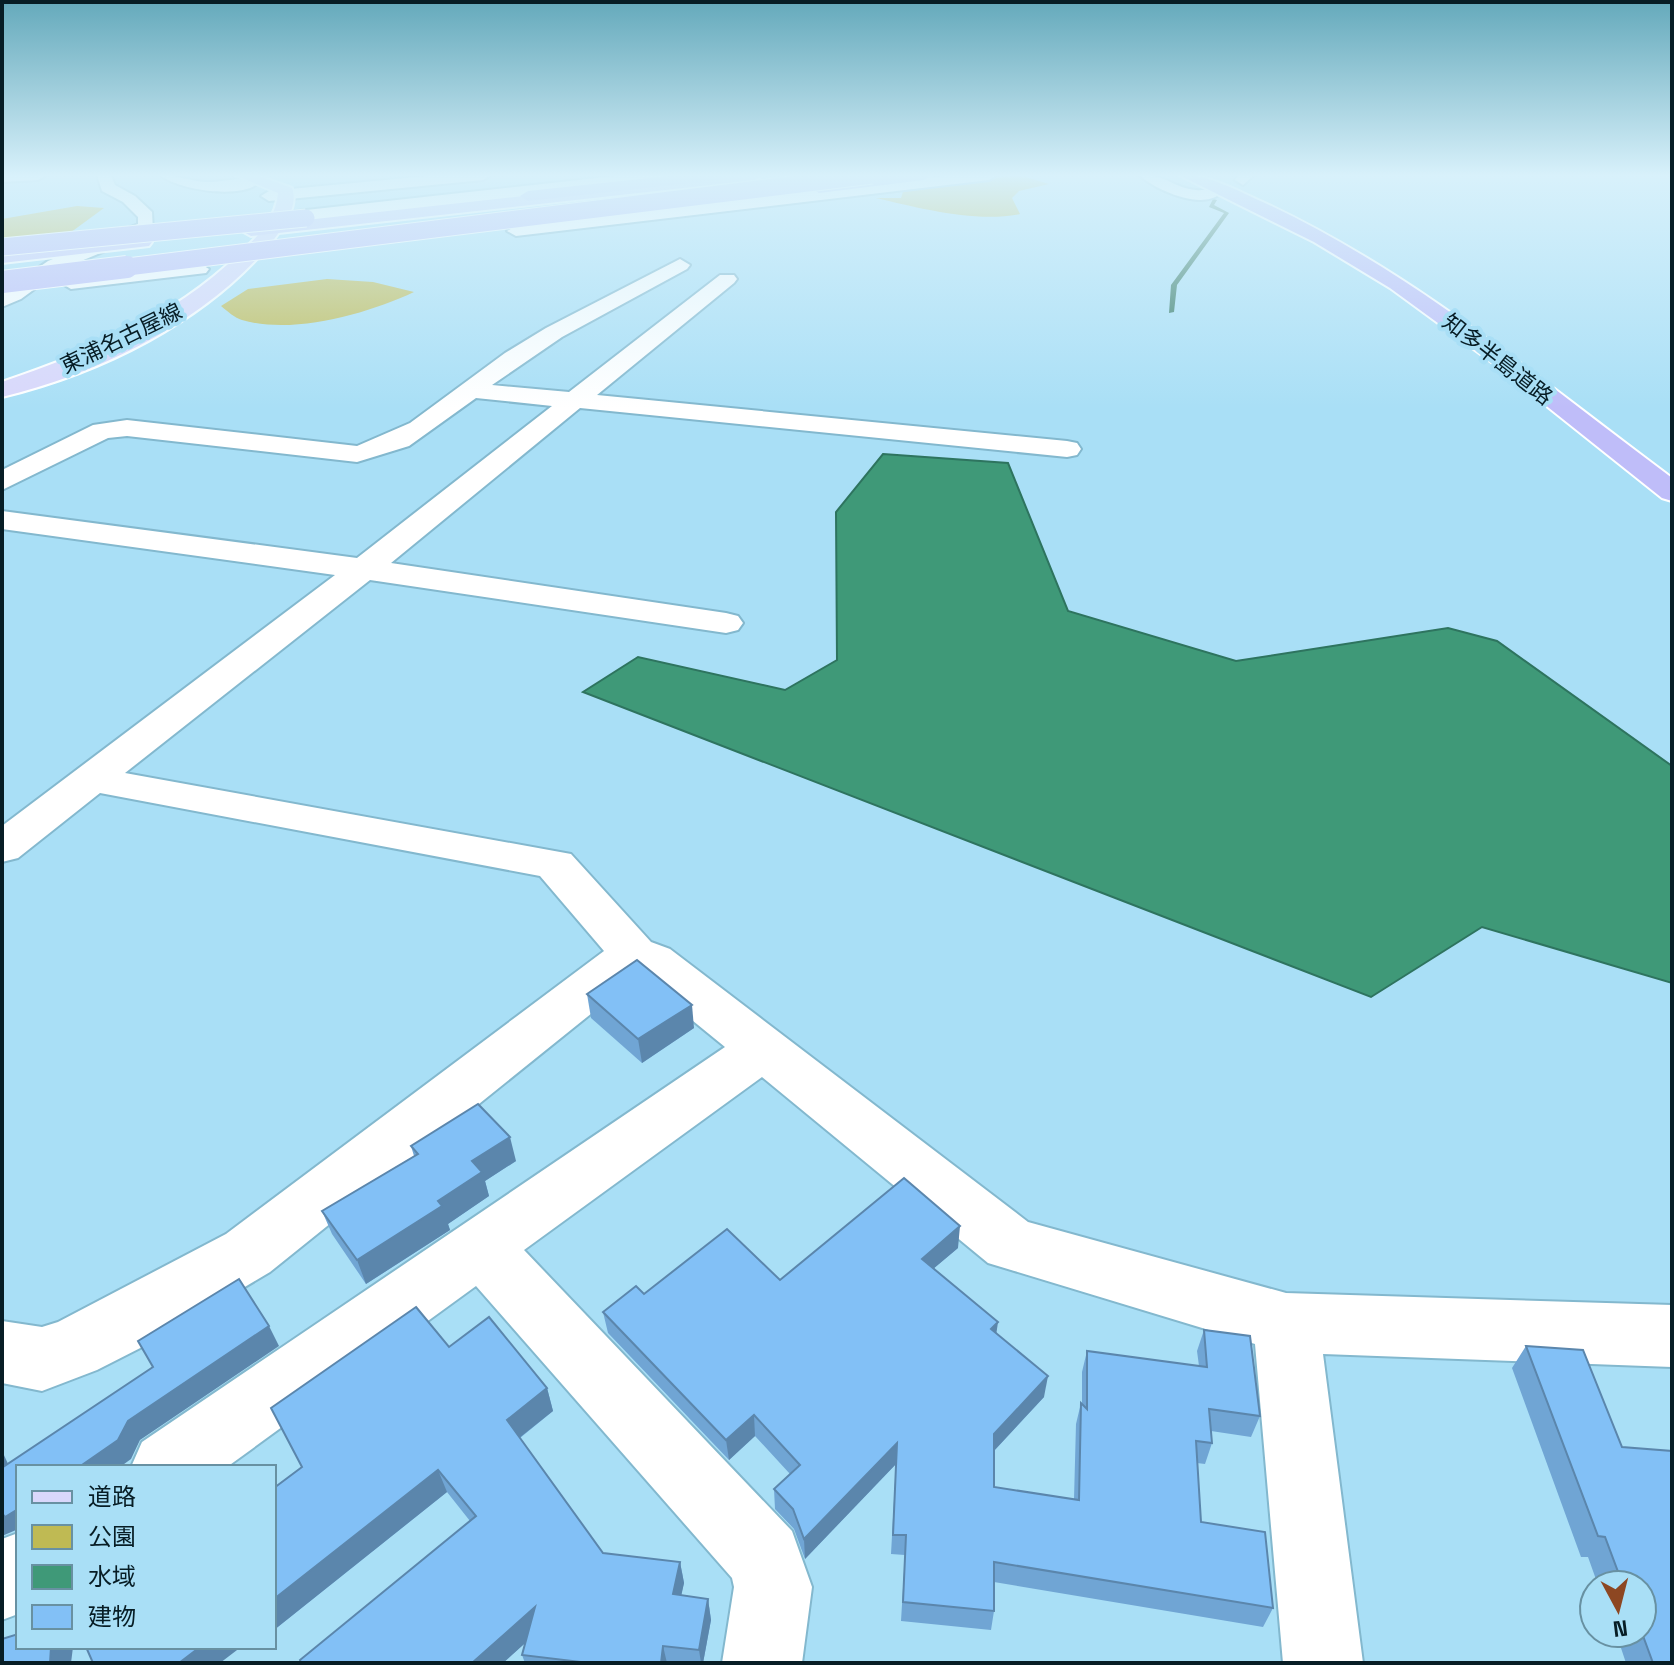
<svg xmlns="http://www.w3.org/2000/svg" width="1674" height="1665" viewBox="0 0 1674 1665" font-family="'Space Grotesk','Noto Sans JP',sans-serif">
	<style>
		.green { fill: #bfba53 }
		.water { fill: #3f9978; stroke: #2e745f; stroke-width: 2 }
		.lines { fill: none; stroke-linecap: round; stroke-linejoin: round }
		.stream { fill: #2e745f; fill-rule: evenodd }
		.minor-casing { stroke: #83b8ce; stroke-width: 4 }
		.tertiary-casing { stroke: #83b8ce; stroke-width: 4 }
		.primary-casing { stroke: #fff; stroke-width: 4 }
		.trunk-casing { stroke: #fff; stroke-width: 4 }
		.motorway-casing { stroke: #fff; stroke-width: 4 }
		.minor { fill: #fff; fill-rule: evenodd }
		.tertiary { fill: #fff; fill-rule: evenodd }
		.primary { fill: #d9d7fb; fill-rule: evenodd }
		.trunk { fill: #cccafa; fill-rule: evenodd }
		.motorway { fill: #bfbdf9; fill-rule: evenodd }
		.motorway-bridge-far1-casing { stroke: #fff; stroke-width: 19; stroke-linecap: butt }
		.motorway-bridge-casing { stroke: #fff; stroke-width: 24; stroke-linecap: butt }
		.motorway-bridge-far1 { stroke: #bfbdf9; stroke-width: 17 }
		.motorway-bridge { stroke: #bfbdf9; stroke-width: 22 }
		.wall { fill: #70a5d4 }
		.shaded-wall { fill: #5b86ac }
		.building { fill: #82c0f6; stroke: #5b86ac; stroke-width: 2 }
		.labels { text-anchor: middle; stroke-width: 8; stroke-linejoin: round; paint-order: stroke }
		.far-street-label { font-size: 22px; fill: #071d25; stroke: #a9dff6 }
	</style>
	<rect width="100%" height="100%" fill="#a9dff6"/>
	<g class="green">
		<path d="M1019,175L1049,184L1019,191L1012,198L1020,214C976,223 919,208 876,198H901L904,189Z"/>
		<path d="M77,206L104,208L63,238L2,245V219Z"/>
		<path d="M327,279L373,282L414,292C367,314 293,335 242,320C235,318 227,311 221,306L248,289Z"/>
	</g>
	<path class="water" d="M883,454L1008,463L1068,611L1236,661L1448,628L1497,641L1672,766V983L1482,927L1371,997L583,692L638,657L785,690L837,660L836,512Z"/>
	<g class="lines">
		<path class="stream" d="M1213,199L1217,200L1214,205L1229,213L1177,285L1174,312L1169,313L1171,285L1224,213L1209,207Z"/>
		<defs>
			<g id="minor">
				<path d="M2,175H46L38,180L2,182Z"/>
				<path d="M97,175H111L115,185L135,196L152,212L153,231L62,269L21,299L2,307V293L48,261L138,224V217L123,202L102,191Z"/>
				<path d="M160,175C177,175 190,181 206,182C221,183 244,174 257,184C239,199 178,190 160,175Z"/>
				<path d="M624,175H671L663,180L279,223L271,218L279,213Z"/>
				<path d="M952,175H997L989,180L516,236L507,231L516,226Z"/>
				<path d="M1139,175C1166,174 1174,188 1196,190C1206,191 1212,187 1220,194C1200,210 1156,190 1139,175Z"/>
				<path d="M1239,175H1254L1243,185L1235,180Z"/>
				<path d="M680,259L690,265L687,269L562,337L492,385L569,392L720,275H734L737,279L734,283L597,395L1067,441L1077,443L1081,449L1077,455L1067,457L580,408L391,563L726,613L738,616L743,623L738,630L726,633L370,580L125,773L571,854L651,942L670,949L1028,1222L1286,1293L1672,1305V1367L1323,1354L1363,1663H1283L1255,1344L988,1263L762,1077L524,1250L792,1531L812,1587L802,1663H722L734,1587L732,1578L476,1286L227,1467H131L142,1442L725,1047L638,976L270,1272L156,1340L97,1370L42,1391L2,1383V1321L42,1327L58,1322L226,1234L604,951L540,876L100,793L18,858L2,862V826L335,575L2,529V511L357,558L552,406L476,398L409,446L357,462L127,436L108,438L2,490V470L93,425L127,420L357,446L410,423L505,353L546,328Z"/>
				<path d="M199,263L209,269L206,273L71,289L61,283L71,277Z"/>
				<path d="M18,1533V1614L2,1620V1539Z"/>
			</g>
			<path id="tertiary" d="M438,175H491L483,180L269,201L261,196L269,191Z"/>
			<path id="primary" d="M235,175H256L292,188C299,206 283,228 271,243C205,322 101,373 2,397V382C90,352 171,319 239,254C257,237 276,220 278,193Z"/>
			<g id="trunk">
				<path d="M715,175H763L755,180L251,236L242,231L251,226Z"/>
				<path d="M143,237L152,242L149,246L2,263V251Z"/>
			</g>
			<g id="motorway">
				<path d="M678,175H726L718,180L528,201L520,196L528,191Z"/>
				<path d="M888,175H932L924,180L819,193L811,188L819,183Z"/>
				<path d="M1179,175C1210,174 1237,191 1265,203C1415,273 1540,380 1672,478V501L1662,498L1494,364L1390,288L1314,242Z"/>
			</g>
		</defs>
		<use href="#minor" class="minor-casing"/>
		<use href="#tertiary" class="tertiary-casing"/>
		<use href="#primary" class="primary-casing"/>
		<use href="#trunk" class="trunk-casing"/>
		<use href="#motorway" class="motorway-casing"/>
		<use href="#minor" class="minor"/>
		<use href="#tertiary" class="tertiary"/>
		<use href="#primary" class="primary"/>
		<use href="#trunk" class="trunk"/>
		<use href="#motorway" class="motorway"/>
		<defs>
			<g id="motorway-bridge-far1">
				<path d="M2,247L306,218"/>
				<path d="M111,269L872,175"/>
			</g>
			<path id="motorway-bridge" d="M2,282L127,267"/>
		</defs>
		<use href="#motorway-bridge-far1" class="motorway-bridge-far1-casing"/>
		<use href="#motorway-bridge" class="motorway-bridge-casing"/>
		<use href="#motorway-bridge-far1" class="motorway-bridge-far1"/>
		<use href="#motorway-bridge" class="motorway-bridge"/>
	</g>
	<g class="wall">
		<path d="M587,994L694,1028L642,1063L591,1018Z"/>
		<path d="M411,1146L516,1161L485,1181L489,1196L448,1224L450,1230L366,1284L332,1234L322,1211L414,1156Z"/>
		<path d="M958,1248L934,1268L996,1333L1044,1397L994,1451V1487L1074,1499L1076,1424L1081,1403L1082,1405V1372L1087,1351L1199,1366L1197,1351L1204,1330L1260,1416L1251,1437L1211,1431L1212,1443L1205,1464L1197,1463L1201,1522L1273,1608L1263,1627L994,1582V1611L991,1630L901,1621L905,1555L891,1554L896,1464L805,1559L794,1529L775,1509L774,1489L790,1474L755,1436L729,1460L608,1333L603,1312L644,1294L780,1280Z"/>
		<path d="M1526,1346L1622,1447L1672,1663H1626L1616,1633H1642V1585H1598L1588,1557H1581L1512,1368Z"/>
		<path d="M449,1347L547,1388L553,1411L520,1438L603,1553L680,1562L684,1583L681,1595L708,1599L711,1620L703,1663H525L522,1655L525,1643L503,1663H301L470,1521L447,1492L274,1630V1488L302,1467Z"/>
	</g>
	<g class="shaded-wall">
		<path d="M692,1005L694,1028L642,1063L638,1039Z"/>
		<path d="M510,1137L516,1161L485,1181L489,1196L448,1224L450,1230L366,1284L357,1260L438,1201L472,1161Z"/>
		<path d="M960,1226L958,1248L920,1280L922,1259Z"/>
		<path d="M998,1322L995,1343L991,1329Z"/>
		<path d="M269,1326L279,1346L140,1440L131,1459L120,1467H79L128,1421Z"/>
		<path d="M1048,1376L1044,1397L991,1454L994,1434Z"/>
		<path d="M547,1388L553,1411L514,1442L507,1420Z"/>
		<path d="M754,1415L755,1436L729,1460L726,1440Z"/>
		<path d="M897,1443L896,1464L805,1559L804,1539Z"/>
		<path d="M2,1451L18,1485L2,1465Z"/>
		<path d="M438,1470L447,1492L274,1630V1599Z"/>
		<path d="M18,1509V1532L16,1530L2,1536V1513Z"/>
		<path d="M680,1562L684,1583L677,1615L673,1594Z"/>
		<path d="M708,1599L711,1620L703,1663H701L699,1650Z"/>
		<path d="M535,1607L542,1628L503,1663H472Z"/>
		<path d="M663,1646L667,1663H661Z"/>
		<path d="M51,1647H73L71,1663H50Z"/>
		<path d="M200,1647H241L220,1663H179Z"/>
	</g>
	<g class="building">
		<path d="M637,960L692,1005L638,1039L587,994Z"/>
		<path d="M478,1104L510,1137L472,1161L482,1172L438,1201L442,1206L357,1260L322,1211L418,1154L411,1146Z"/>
		<path d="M904,1178L960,1226L922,1259L998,1322L991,1329L1048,1376L994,1434V1487L1079,1500L1081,1403L1087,1409V1351L1207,1367L1204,1330L1250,1336L1260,1416L1209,1409L1212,1443L1196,1441L1201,1522L1265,1532L1273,1608L994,1562V1611L903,1602L906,1535H893L897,1443L804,1539L793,1509L774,1489L800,1465L754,1415L726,1440L603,1312L636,1286L644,1294L727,1229L780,1280Z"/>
		<path d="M239,1279L269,1326L128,1421L118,1440L79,1467H18V1509L5,1517L2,1513V1465L3,1467L153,1367L138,1341Z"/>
		<path d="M416,1307L449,1347L489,1317L547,1388L507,1420L603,1553L680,1562L673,1594L708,1599L699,1650L663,1646L661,1663H589L522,1655L535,1607L472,1663H301L300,1660L476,1516L438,1470L274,1599V1488L302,1467L271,1408Z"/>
		<path d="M1526,1346L1583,1350L1622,1447L1672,1451V1663H1653L1642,1633V1585H1623L1605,1537L1598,1536Z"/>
		<path d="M18,1634V1647H51L50,1663H2V1639Z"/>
		<path d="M86,1647H200L179,1663H93Z"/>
	</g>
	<linearGradient id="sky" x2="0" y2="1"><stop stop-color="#64a9bb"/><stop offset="0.43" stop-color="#d8f1fb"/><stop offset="1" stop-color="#d8f1fb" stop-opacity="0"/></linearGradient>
	<rect width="1674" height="408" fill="url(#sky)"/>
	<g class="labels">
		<g class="far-street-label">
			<text transform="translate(121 338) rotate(-26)" y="8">東浦名古屋線</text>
			<text transform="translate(1498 359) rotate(38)" y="8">知多半島道路</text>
		</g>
	</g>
	<rect width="1674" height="1665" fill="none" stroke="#071d25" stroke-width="8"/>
	<rect x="16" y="1465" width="260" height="184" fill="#a9dff6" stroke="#6891a2" stroke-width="2"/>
	<rect x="32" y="1491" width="40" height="12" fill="#d9d7fb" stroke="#6891a2" stroke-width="2"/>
	<text x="88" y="1505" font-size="24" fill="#071d25">道路</text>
	<rect x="32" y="1525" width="40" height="24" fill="#bfba53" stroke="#6891a2" stroke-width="2"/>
	<text x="88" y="1545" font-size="24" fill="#071d25">公園</text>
	<rect x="32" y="1565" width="40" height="24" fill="#3f9978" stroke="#6891a2" stroke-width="2"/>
	<text x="88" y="1585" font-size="24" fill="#071d25">水域</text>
	<rect x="32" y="1605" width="40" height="24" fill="#82c0f6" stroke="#6891a2" stroke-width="2"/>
	<text x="88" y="1625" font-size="24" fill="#071d25">建物</text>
	<g transform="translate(1618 1609) rotate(173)"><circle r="38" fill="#a9dff6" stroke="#6891a2" stroke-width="2"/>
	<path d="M0-6L14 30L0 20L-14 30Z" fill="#8d4722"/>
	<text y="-12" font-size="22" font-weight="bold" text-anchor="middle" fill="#071d25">N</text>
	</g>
</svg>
